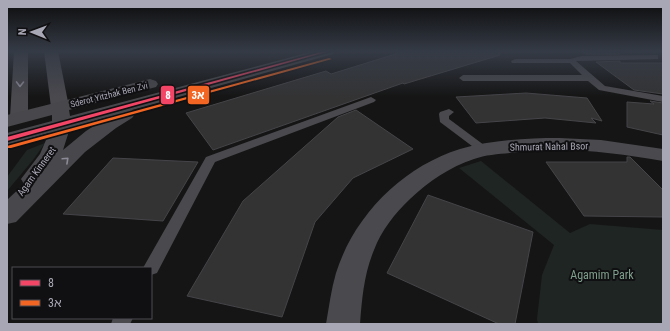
<svg xmlns="http://www.w3.org/2000/svg" width="670" height="331" viewBox="0 0 670 331" font-family="'Roboto Condensed','Noto Sans Hebrew',sans-serif">
	<style>
		.green { fill: #1f2523 }
		.building { fill: #333334; stroke: #454448 }
		.lines { fill: none; stroke-linecap: round; stroke-linejoin: round }
		.lane { fill: #4a494e; fill-rule: evenodd }
		.street { fill: #4a494e; fill-rule: evenodd }
		.secondary { fill: #48484c; fill-rule: evenodd }
		.bus-1-casing { stroke: #100f11; stroke-width: 3 }
		.bus-2-casing { stroke: #100f11; stroke-width: 3 }
		.bus-1 { fill: #f34667; fill-rule: evenodd }
		.bus-2 { fill: #f26522; fill-rule: evenodd }
		.oneway { stroke: #8c8b96 }
		.oneway2 { stroke: #8b8a96 }
		.labels { text-anchor: middle; stroke-width: 4; stroke-linejoin: round; paint-order: stroke }
		.far-street-label { font-size: 9px; fill: #a8a7b5; stroke: #100f11 }
		.street-label { font-size: 10px; fill: #a8a7b5; stroke: #100f11 }
		.near-park-label { font-size: 12px; fill: #7f9f8d; stroke: #100f11 }
		.line-badge { stroke: #100f11; stroke-width: 1.5 }
		.badge-label { font-size: 11px; text-anchor: middle; font-weight: bold; fill: #fff }
	</style>
	<rect width="100%" height="100%" fill="#151515"/>
	<g class="green">
		<path d="M45,143L33,160L7,191V177L27,150Z"/>
		<path d="M481,161L570,233L590,224L663,230V324H538L537,319L542,275L554,245L459,168Z"/>
	</g>
	<g class="building">
		<path d="M405,51H499L500,55L404,84L403,83L213,150L186,113L326,71L331,74Z"/>
		<path d="M581,51H619V54H586Z"/>
		<path d="M620,61V63H663V94L634,90L596,62Z"/>
		<path d="M526,93L587,98L602,121L591,118L596,123L545,118L476,123L456,97Z"/>
		<path d="M650,101L663,103V135L627,127V102L654,104Z"/>
		<path d="M356,110L413,149L353,178L315,222L282,317L187,296L243,201L338,117Z"/>
		<path d="M627,157H630L663,190V217L584,216L546,162H627Z"/>
		<path d="M113,158L198,162L163,221L63,214Z"/>
		<path d="M428,195L533,232L515,324H499L387,273Z"/>
	</g>
	<g class="lines">
		<g class="lane">
			<path d="M655,55H658V59L576,61L605,86L663,96V102L599,90L588,81H463L459,78L463,75H582L570,63H512L511,61L515,59H570L582,56Z"/>
			<path d="M371,97L376,100L374,102L215,162L157,273L151,275V268H143L206,157Z"/>
			<path d="M449,109L454,112L449,116V119L488,148L490,150L488,152H480L440,122L439,114L440,112Z"/>
			<path d="M113,318H133L130,324H111Z"/>
		</g>
		<g class="street">
			<path d="M14,51H28V117L26,121L19,123L12,121L10,117Z"/>
			<path d="M44,51H58L69,107L66,111L60,112L54,111L51,107Z"/>
			<path d="M559,138L601,140L663,149V161C612,152 561,146 510,153C498,154 485,155 474,159C450,167 429,181 410,199C395,213 381,231 374,250C364,274 362,298 360,324H326C329,307 331,290 336,273C354,216 402,167 460,149C492,140 526,138 559,138Z"/>
		</g>
		<path class="secondary" d="M314,51H335L333,54L132,110L135,114L132,118L116,128L85,152L16,222L7,224V200L24,184L21,179L40,154L49,133L7,145V133L52,121V115L7,127V115L150,79L156,81L158,84L156,87L69,110L70,116ZM108,117L86,131L63,150L70,128Z"/>
		<defs>
			<path id="bus-1" d="M325,51H330L7,141V137Z"/>
			<path id="bus-2" d="M329,58L332,59L11,148H7V146Z"/>
		</defs>
		<use href="#bus-1" class="bus-1-casing"/>
		<use href="#bus-2" class="bus-2-casing"/>
		<use href="#bus-1" class="bus-1"/>
		<use href="#bus-2" class="bus-2"/>
	</g>
	<defs><path id="oneway-chevron" d="M-2-3.5L2.5 0L-2 3.5" fill="none" stroke-width="1.6" stroke-linecap="round" stroke-linejoin="round"/></defs>
	<use class="oneway" href="#oneway-chevron" transform="translate(20 84) rotate(91)"/>
	<use class="oneway2" href="#oneway-chevron" transform="translate(66 160) rotate(-43)"/>
	<linearGradient id="sky" x2="0" y2="1"><stop stop-color="#0c0c0c"/><stop offset="0.53" stop-color="#353b46"/><stop offset="1" stop-color="#353b46" stop-opacity="0"/></linearGradient>
	<rect width="670" height="97" fill="url(#sky)"/>
	<g class="labels">
		<g class="far-street-label">
			<text transform="translate(109 95) rotate(-14)" y="3">Sderot Yitzhak Ben Zvi</text>
		</g>
		<g class="street-label">
			<text transform="translate(549 146) rotate(-1)" y="4">Shmurat Nahal Bsor</text>
			<text transform="translate(36 171) rotate(-54)" y="4">Agam Kinneret</text>
		</g>
		<g class="near-park-label">
			<text x="602" y="279">Agamim Park</text>
		</g>
	</g>
	<g class="line-badge">
		<rect x="160" y="85" width="15" height="20" rx="4" fill="#f34667"/>
		<rect x="187" y="85" width="23" height="20" rx="4" fill="#f26522"/>
	</g>
	<g class="badge-label">
		<text x="168" y="99">8</text>
		<text x="198" y="99">3א</text>
	</g>
	<rect width="670" height="331" fill="none" stroke="#a8a7b5" stroke-width="16"/>
	<rect x="12" y="267" width="140" height="52" fill="#100f11" stroke="#4d4c53"/>
	<rect x="20" y="280" width="20" height="6" fill="#f34667" stroke="#4d4c53"/>
	<text x="48" y="287" font-size="12" fill="#a8a7b5">8</text>
	<rect x="20" y="300" width="20" height="6" fill="#f26522" stroke="#4d4c53"/>
	<text x="48" y="307" font-size="12" fill="#a8a7b5">3א</text>
	<g transform="translate(32 32) rotate(271)" stroke="#100f11" stroke-width="3" paint-order="stroke">
	<path d="M0-3L7 15L0 10L-7 15Z" fill="#a8a7b5"/>
	<text y="-6" font-size="11" font-weight="bold" text-anchor="middle" fill="#a8a7b5">N</text>
	</g>
</svg>
